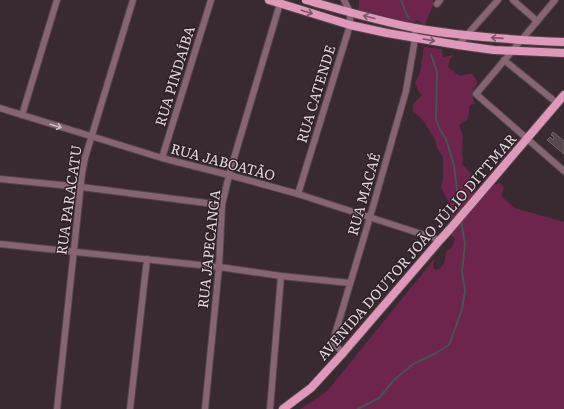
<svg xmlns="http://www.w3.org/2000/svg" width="564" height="409" viewBox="0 0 564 409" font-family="Literata,serif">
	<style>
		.green { fill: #6d244d }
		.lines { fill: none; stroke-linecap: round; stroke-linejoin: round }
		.stream { stroke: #495254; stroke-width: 2 }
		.building { fill: #57484f; stroke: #74646b }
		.minor-casing { stroke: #53464b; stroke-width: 8 }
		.major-casing { stroke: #53464b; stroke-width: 10 }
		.minor { stroke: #876474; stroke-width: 6 }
		.major { stroke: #df97ba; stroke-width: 8 }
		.oneway { stroke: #7e5669 }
		.oneway2 { stroke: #cabac1 }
		.labels { text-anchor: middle; stroke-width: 3; stroke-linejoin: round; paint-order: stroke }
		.street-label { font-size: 14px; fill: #e1d7db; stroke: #2e2027 }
	</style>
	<rect width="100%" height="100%" fill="#382a30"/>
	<g class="green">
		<path d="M359,0H433L434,3L425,24H422L419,21L416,20L415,22H409L364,13L360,11L358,9L359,6Z"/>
		<path d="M424,47L442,49L443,57L454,55L450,59L448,65L449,68L460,76L467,74H472L476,79L477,84C471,92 472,95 475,104L470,105L468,119L459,125L463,136L462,152L463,159L462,164L467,169L474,178L473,188L478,196L492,185L500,183L504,188L501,196L515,208L564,222V409H300L316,399L328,390L435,258L433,265L435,270L440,269L444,263L446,252L452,247L455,239L450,234L449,225L451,220V206L441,188L443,179V157L437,148L435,139L422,119L413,111V104L422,95L418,91L415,82L420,73Z"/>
	</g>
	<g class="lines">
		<g class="stream">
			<path d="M401,0L406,13L409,18"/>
			<path d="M431,54L437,72L436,120L440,130L446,139L454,165L460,214"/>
			<path d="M358,409L379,398L394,380L413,364L434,354L449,345L456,326L462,309L465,291L462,272L465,244L461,220"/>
		</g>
	</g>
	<path class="building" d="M553,132L564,141V154L547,140L550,137L553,140L554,137L551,135Z"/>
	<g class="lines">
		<defs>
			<g id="minor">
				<path d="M513,0L537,21"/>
				<path d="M555,0L476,94L564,171"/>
				<path d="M437,4L440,0"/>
				<path d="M458,45L498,0"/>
				<path d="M504,60L557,103"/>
				<path d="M0,108L162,158L229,175L298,194L440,240"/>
				<path d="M22,115L57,0"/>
				<path d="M162,158L211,0"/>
				<path d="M0,179L81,187L222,205"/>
				<path d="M298,194L350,25V12L344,0"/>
				<path d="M0,244L219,267L281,276L350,283"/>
				<path d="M343,353L336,346L333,341L370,217L406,91L414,45L415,34"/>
				<path d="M57,409L82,174L85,158L133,0"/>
				<path d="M130,409L147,259"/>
				<path d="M205,409L219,267L222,205L229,175L281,0"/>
				<path d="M270,409L281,276"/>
			</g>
			<g id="major">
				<path d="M269,0L350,25L387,33L458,45L494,50L564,53"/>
				<path d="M306,0C342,10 378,21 415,28C464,37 514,40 564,42"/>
				<path d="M283,409L311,388L343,353L440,240L450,229L564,95"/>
			</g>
		</defs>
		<use href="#minor" class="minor-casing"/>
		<use href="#major" class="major-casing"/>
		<use href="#minor" class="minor"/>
		<use href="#major" class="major"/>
	</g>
	<defs><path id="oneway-shaft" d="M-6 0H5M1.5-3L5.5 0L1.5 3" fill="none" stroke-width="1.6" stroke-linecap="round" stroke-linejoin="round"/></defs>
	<g class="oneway">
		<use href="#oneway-shaft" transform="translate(307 12) rotate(17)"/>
		<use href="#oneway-shaft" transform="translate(369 17) rotate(-166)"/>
		<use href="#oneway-shaft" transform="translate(497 38) rotate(-176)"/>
		<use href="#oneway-shaft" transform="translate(429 40) rotate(10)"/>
	</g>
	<use class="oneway2" href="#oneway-shaft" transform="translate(56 126) rotate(17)"/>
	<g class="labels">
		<g class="street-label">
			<text transform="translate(175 76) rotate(-73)" y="5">RUA PINDAÍBA</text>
			<text transform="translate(316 94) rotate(-73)" y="5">RUA CATENDE</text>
			<text transform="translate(223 162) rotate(15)" y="5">RUA JABOATÃO</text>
			<text transform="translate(364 194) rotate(-74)" y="5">RUA MACAÉ</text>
			<text transform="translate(69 200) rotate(-82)" y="5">RUA PARACATU</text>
			<text transform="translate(417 247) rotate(-49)" y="5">AVENIDA DOUTOR JOÃO JÚLIO DITTMAR</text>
			<text transform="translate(209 249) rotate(-84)" y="5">RUA JAPECANGA</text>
		</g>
	</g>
</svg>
